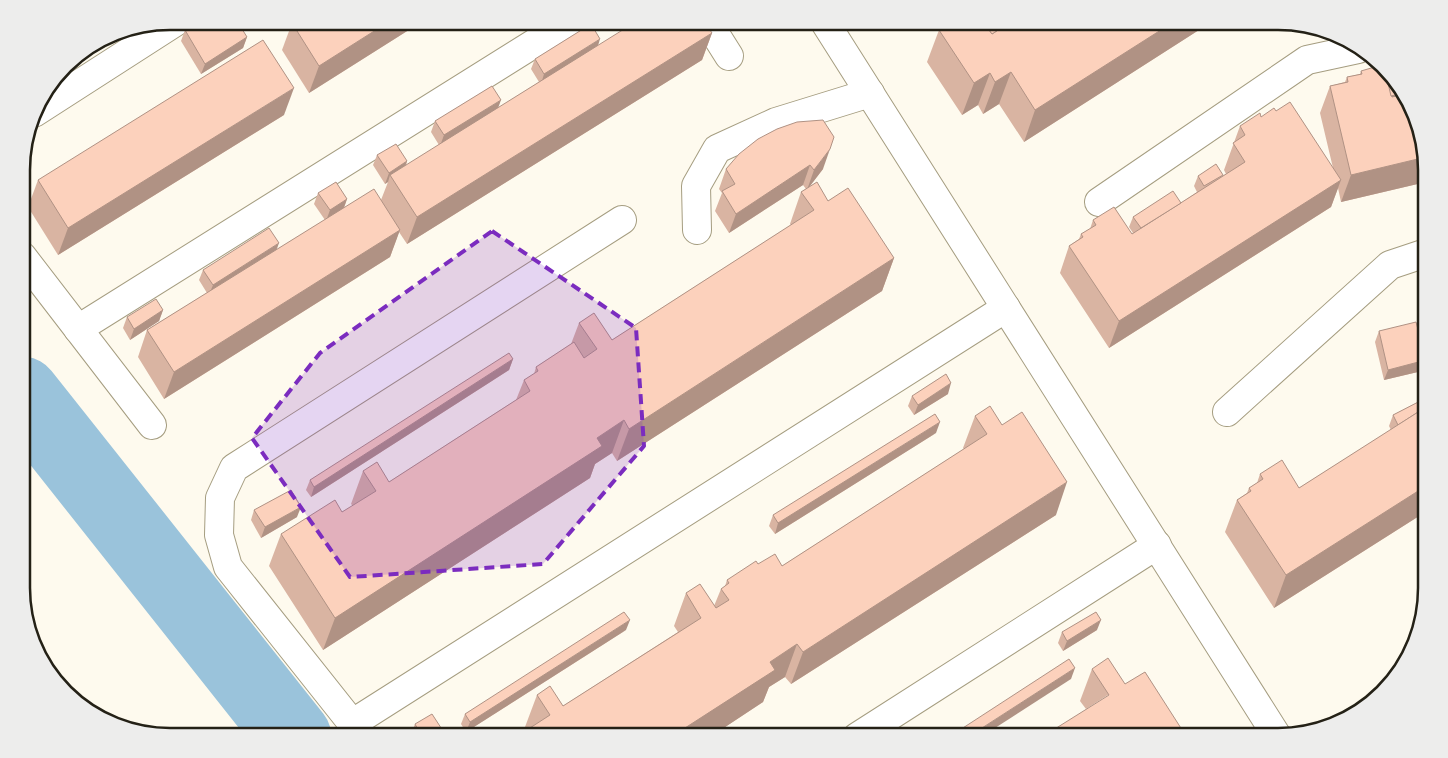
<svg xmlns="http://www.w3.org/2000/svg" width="1448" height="758" viewBox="0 0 1448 758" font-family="'Fira Sans',sans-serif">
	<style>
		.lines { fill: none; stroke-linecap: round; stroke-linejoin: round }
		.river { stroke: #9ac3db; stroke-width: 75 }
		.minor-casing { stroke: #a59d80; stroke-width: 30 }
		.minor { stroke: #fff; stroke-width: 28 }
		.wall { fill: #d9b4a2 }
		.shaded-wall { fill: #b09284 }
		.building { fill: #fcd1bc; stroke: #b09284 }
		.marked { fill: #7b2cbf; fill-opacity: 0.2; stroke: #7b2cbf; stroke-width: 4; stroke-dasharray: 10 6; stroke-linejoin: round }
		.rim { fill: none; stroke: #242116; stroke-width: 2.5 }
	</style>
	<rect width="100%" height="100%" fill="#fefaee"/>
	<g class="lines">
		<path class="river" d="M22,394L294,737"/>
		<defs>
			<g id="minor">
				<path d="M707,21L729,56"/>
				<path d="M824,21L1277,736"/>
				<path d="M34,113L177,21"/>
				<path d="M1099,202L1307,60L1358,49"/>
				<path d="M697,230L696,186L717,149L776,122L870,93"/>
				<path d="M22,256L152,425"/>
				<path d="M78,329L570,21"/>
				<path d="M1227,412L1390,265L1426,253"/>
				<path d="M353,723L1006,308"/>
				<path d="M363,737L228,567L219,535L220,498L234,468L622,220"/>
				<path d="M857,737L1157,545"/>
			</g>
		</defs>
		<use href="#minor" class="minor-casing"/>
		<use href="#minor" class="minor"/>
	</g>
	<g class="wall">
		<path d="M266,21H284L271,29Z"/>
		<path d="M295,21H423L309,93L282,50L292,23Z"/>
		<path d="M993,21H1213L1024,142L999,104L983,114L978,105L962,115L927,62L939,30L986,26Z"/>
		<path d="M185,30L247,37L243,48L201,74L181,41Z"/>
		<path d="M712,33L702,60L407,244L399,232L390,257L164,399L138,357L147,330L207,293L199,280L203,270L276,250L325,220L314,204L318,193L347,199L344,208L381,200L388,182L385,184L373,165L377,155L407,161L406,166L439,145L431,132L435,121L498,108L539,82L531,69L535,59L598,46Z"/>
		<path d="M1361,71L1388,83L1426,151V182L1341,202L1338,188L1331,207L1109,348L1060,273L1069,246L1079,239L1081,234L1090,229L1093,220L1132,234L1133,233L1129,227L1133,217L1181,203L1197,192L1194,186L1198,176H1222L1226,174L1224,170L1240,126L1261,117L1333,168L1320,113L1330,86L1345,82L1347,77L1360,74Z"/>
		<path d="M284,115L58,255L28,207L38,180Z"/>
		<path d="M758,139L823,169L809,187L828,201L894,258L882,291L617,461L612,453L595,464L590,478L323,650L269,566L281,534L342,512L353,506L351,504L363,471L389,482L516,400L524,380L534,374L536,367L571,344L579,323L612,340L791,225L790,224L801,192L806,189L803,185L729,233L715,211L722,193L719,189L726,169Z"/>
		<path d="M163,310L159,321L130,340L123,328L127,317Z"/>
		<path d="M1426,316V353L1424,354L1426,360L1422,371L1384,380L1375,342L1379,331L1417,326L1421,317Z"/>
		<path d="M513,359L509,370L311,497L306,490L310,480Z"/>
		<path d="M948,394L914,415L908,406L912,396Z"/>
		<path d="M1426,398L1427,511L1274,608L1225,532L1237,500L1247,493L1249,488L1257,483L1260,474L1299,488L1391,430L1389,426L1393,415Z"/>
		<path d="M975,416L1056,515L791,684L785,677L769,687L763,702L710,737H516L527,730L525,727L537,695L563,706L678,632L674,626L686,593L714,606L721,589L725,586L727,580L758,564L782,566L964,449L963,448Z"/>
		<path d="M936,433L775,534L769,526L773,515Z"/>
		<path d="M254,510L297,517L261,538L251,520Z"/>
		<path d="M626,630L466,732L461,724L465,714Z"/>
		<path d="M1097,630L1063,651L1058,643L1062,632Z"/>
		<path d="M1092,669L1125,684L1086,709L1080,701Z"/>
		<path d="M415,724L447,737H412L411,734Z"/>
	</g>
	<g class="shaded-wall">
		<path d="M274,21H284L271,29Z"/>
		<path d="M390,21H423L309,93L319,66Z"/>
		<path d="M1175,21H1213L1024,142L1035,110Z"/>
		<path d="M712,33L702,60L407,244L417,217Z"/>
		<path d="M247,37L243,48L201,74L205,64Z"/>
		<path d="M600,39L597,49L541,84L544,74Z"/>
		<path d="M1011,72L999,104L983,114L995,82Z"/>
		<path d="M990,73L978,105L962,115L974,83Z"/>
		<path d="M294,88L284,115L58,255L68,228Z"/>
		<path d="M1404,93L1407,102L1385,97Z"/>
		<path d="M501,100L497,111L440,146L444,135Z"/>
		<path d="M830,149L823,169L807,190L814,170Z"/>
		<path d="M1426,157V182L1341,202L1351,175Z"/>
		<path d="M407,161L403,172L390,175L388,182L385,184L389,173Z"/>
		<path d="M810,165L803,185L729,233L736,214Z"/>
		<path d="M1341,180L1331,207L1109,348L1119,321Z"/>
		<path d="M347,199L343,210L326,221L330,210Z"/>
		<path d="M400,230L390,257L164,399L174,372Z"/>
		<path d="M279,243L275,254L209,295L213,285Z"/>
		<path d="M894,258L882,291L617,461L629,429Z"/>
		<path d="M163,310L159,321L130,340L134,329Z"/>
		<path d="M1426,347V353L1423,354Z"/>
		<path d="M513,359L509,370L311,497L314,487Z"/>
		<path d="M1426,360L1422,371L1384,380L1388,370Z"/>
		<path d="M951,383L948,394L914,415L918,405Z"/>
		<path d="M624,420L612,453L595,464L590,478L323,650L335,618L597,438Z"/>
		<path d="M940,422L936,433L775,534L778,523Z"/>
		<path d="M1067,482L1056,515L791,684L803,652Z"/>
		<path d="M1426,486L1427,511L1274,608L1286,575Z"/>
		<path d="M301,507L297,517L261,538L265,527Z"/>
		<path d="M630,620L626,630L466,732L470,722Z"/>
		<path d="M1101,620L1097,630L1063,651L1067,641Z"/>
		<path d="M797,644L785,677L769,687L763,702L710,737H671L770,662Z"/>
		<path d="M1075,668L1071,679L981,737H968Z"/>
	</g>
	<g class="building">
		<path d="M200,21H237L247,37L205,64L185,30Z"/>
		<path d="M295,21H390L319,66L292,23Z"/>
		<path d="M637,21H704L712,33L417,217L390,175Z"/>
		<path d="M952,21H983L992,34L1012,21H1175L1035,110L1011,72L995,82L990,73L974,83L939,30Z"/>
		<path d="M993,21H1012L992,34L986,26Z"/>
		<path d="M591,24L600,39L544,74L535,59Z"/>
		<path d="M263,40L294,88L68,228L38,180Z"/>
		<path d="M1378,66L1386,73L1392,97L1404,94L1426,151V157L1351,175L1330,86L1348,82L1347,77L1362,74L1361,71Z"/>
		<path d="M1396,82L1402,87L1404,93L1391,96L1388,83Z"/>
		<path d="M492,86L501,100L444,135L435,121Z"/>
		<path d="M1290,102L1341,180L1119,321L1069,246L1083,237L1081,234L1096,225L1093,220L1114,207L1132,234L1245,162L1233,143L1245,135L1240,126L1260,113L1261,117L1274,108L1276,111Z"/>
		<path d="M823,120L834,137L830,149L814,170L810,165L736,214L722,191L735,184L726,169L739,154L758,139L777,129L797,122Z"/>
		<path d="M396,144L407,161L389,173L377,155Z"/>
		<path d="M1216,164L1223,175L1204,186L1198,176Z"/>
		<path d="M336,182L347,199L330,210L318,193Z"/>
		<path d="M817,182L828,201L848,188L894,258L629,429L624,420L597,438L602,446L335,618L281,534L335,500L342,512L376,491L363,471L377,462L389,482L530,391L524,380L538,371L536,367L574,342L584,358L597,349L579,323L594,313L612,340L814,210L801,192Z"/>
		<path d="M374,189L400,230L174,372L147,330Z"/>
		<path d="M1173,191L1181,203L1141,228L1133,217Z"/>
		<path d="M269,228L279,243L213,285L203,270Z"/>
		<path d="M156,299L163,310L134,329L127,317Z"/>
		<path d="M1426,316V339L1421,317Z"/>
		<path d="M1416,322L1426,360L1388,370L1379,331Z"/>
		<path d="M509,353L513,359L314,487L310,480Z"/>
		<path d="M946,374L951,383L918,405L912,396Z"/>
		<path d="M1426,398V407L1398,425L1393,415Z"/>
		<path d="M990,406L1002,425L1022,412L1067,482L803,652L797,644L770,662L775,670L671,737H516L550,715L537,695L550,686L563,706L701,618L686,593L700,584L716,608L729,600L721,589L729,583L727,580L756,561L758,564L775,554L782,566L987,434L975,416Z"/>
		<path d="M1426,407V486L1286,575L1237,500L1251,491L1249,488L1263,479L1260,474L1282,460L1299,488Z"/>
		<path d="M935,414L940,422L778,523L773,515Z"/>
		<path d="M291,490L301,507L265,527L254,510Z"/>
		<path d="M624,612L630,620L470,722L465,714Z"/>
		<path d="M1096,612L1101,620L1067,641L1062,632Z"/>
		<path d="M1108,658L1125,684L1145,672L1186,736L1042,737L1109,695L1092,669Z"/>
		<path d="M1069,659L1075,668L968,737H949Z"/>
		<path d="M432,714L447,737H422L415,724Z"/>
	</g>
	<path class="marked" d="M492,231L636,328L644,446L543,564L350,577L252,438L320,353Z"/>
	<path d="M0 0H1448V758H0ZM170 30H1278A140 140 0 0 1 1418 170V588A140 140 0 0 1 1278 728H170A140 140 0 0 1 30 588V170A140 140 0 0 1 170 30Z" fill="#ededec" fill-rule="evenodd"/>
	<path class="rim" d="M170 30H1278A140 140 0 0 1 1418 170V588A140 140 0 0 1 1278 728H170A140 140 0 0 1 30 588V170A140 140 0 0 1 170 30Z"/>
</svg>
